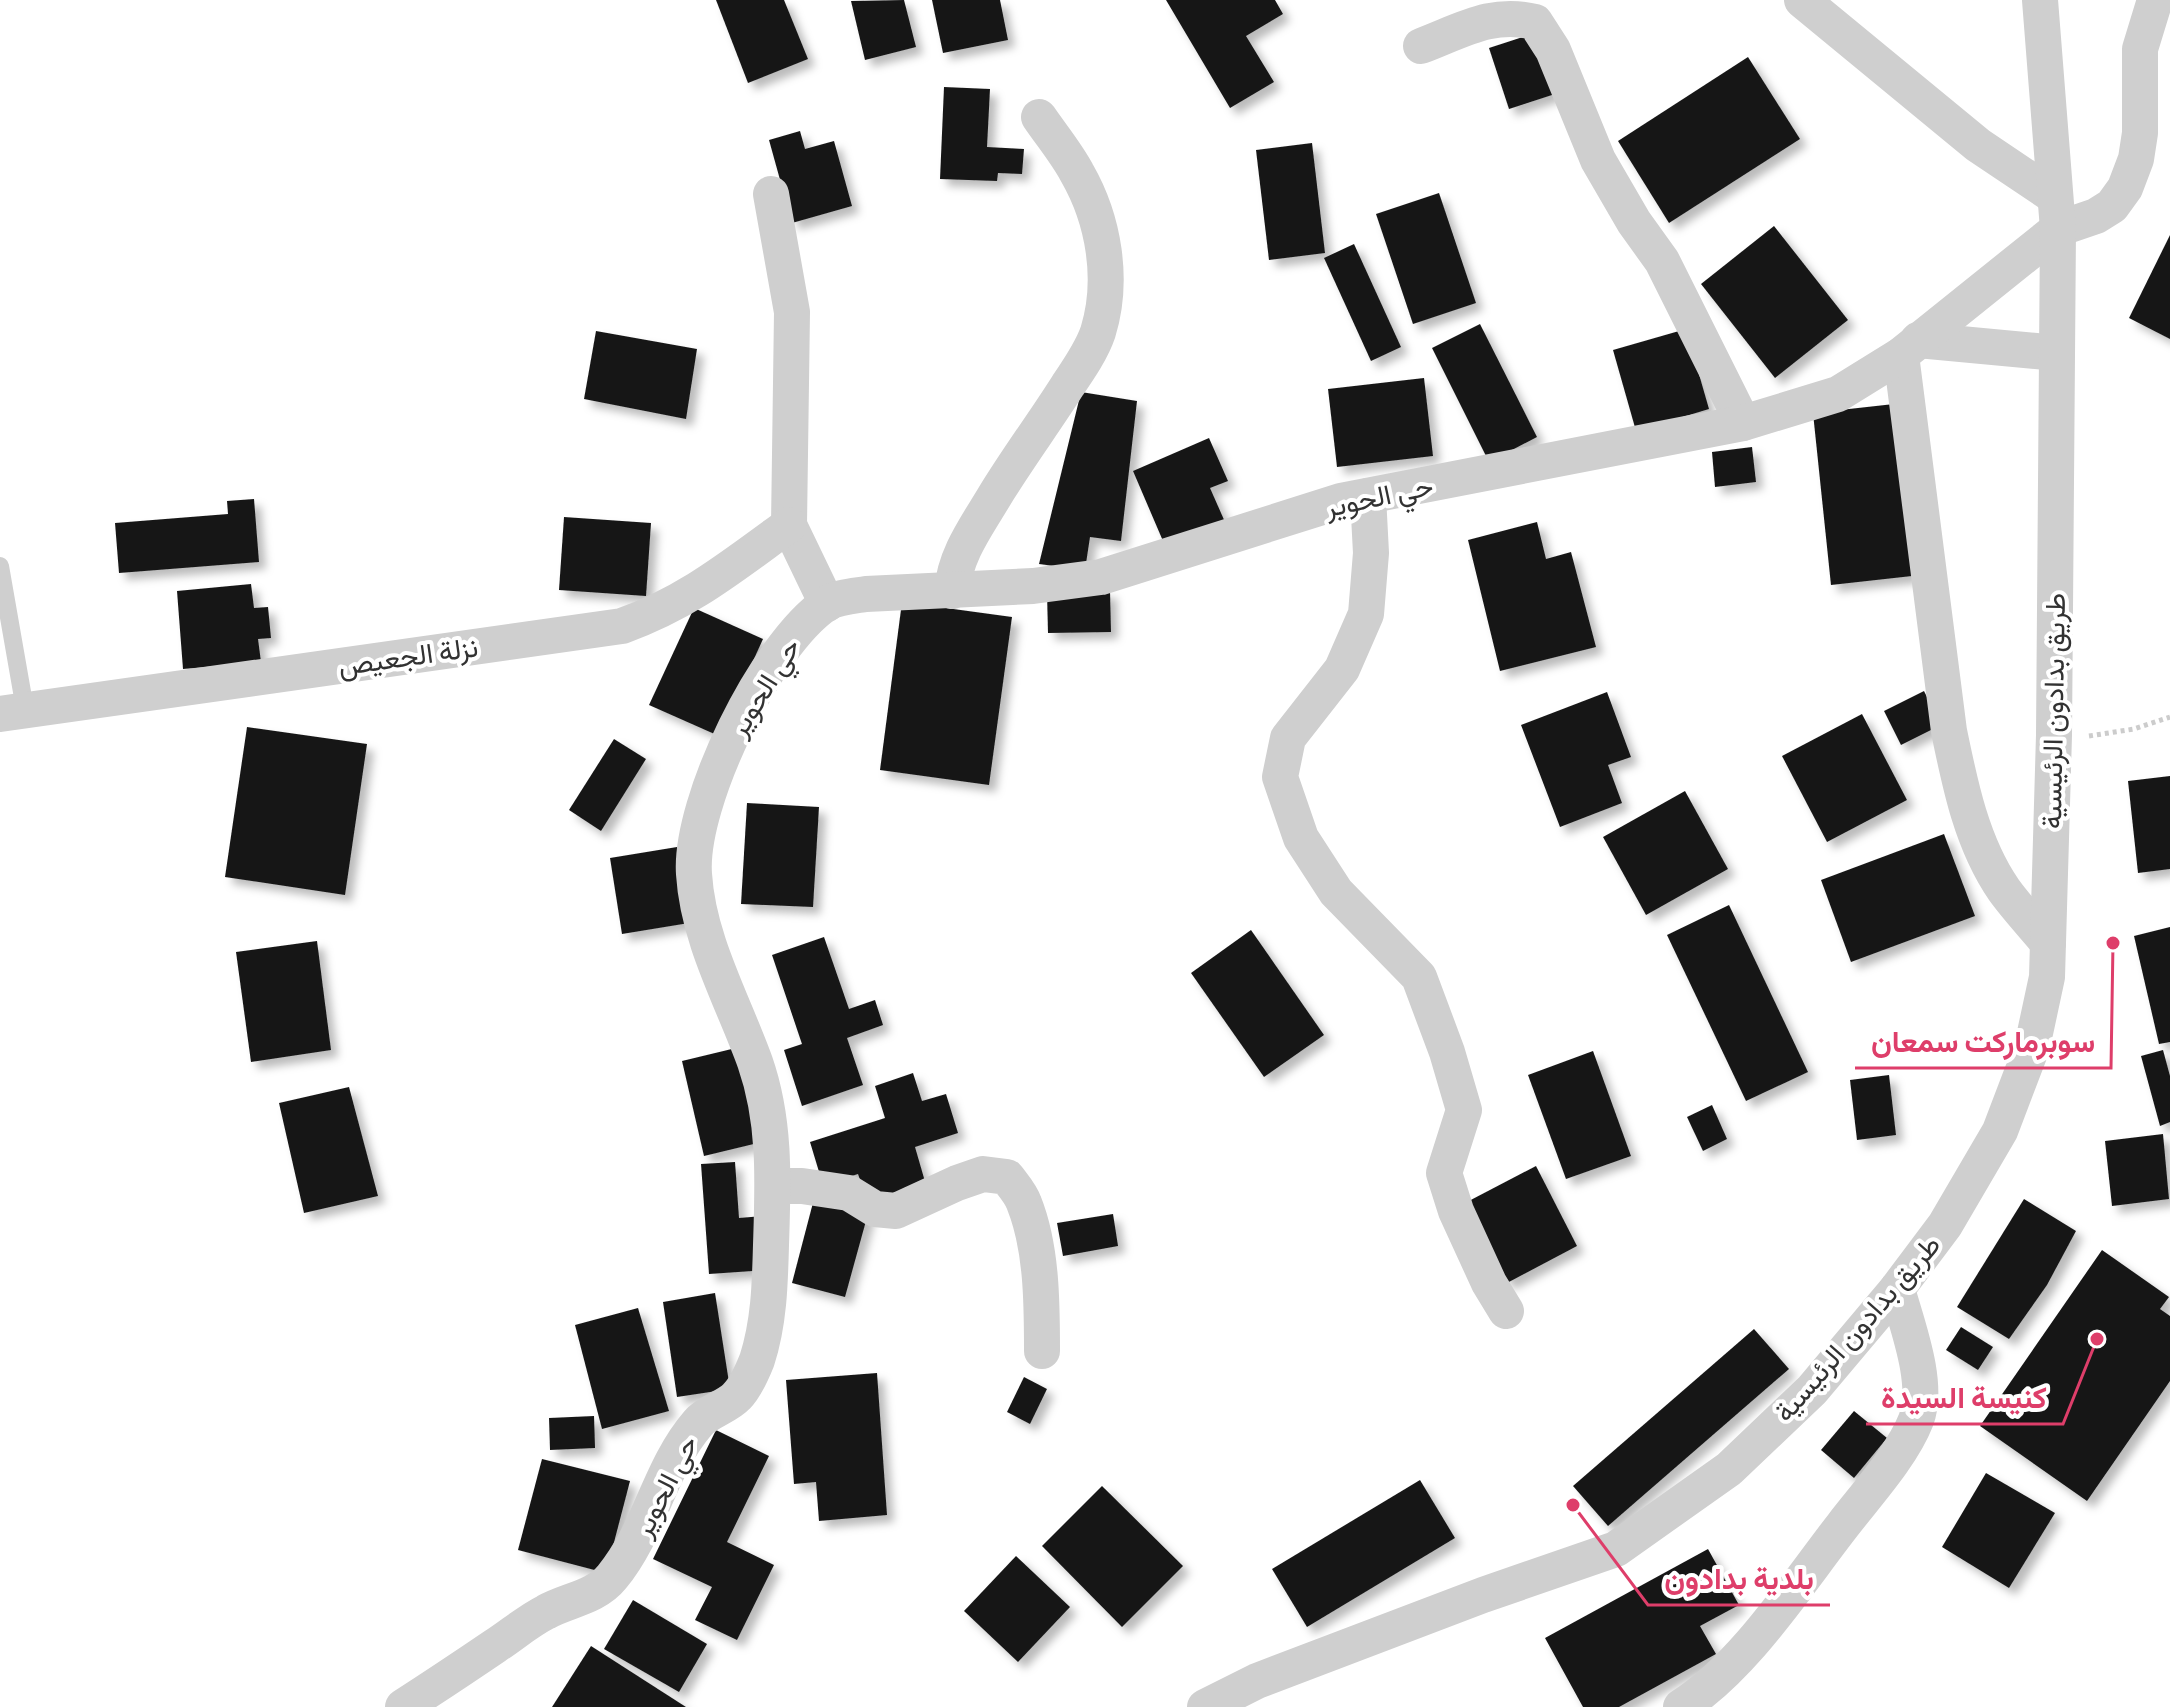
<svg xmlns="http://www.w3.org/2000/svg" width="2170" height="1707" viewBox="0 0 2170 1707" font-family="'PT Sans Narrow',Vazirmatn,sans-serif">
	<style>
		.building { fill: #191919; filter: url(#shadow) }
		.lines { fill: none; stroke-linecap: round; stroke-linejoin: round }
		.path { stroke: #ccc; stroke-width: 5; stroke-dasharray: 4 4; stroke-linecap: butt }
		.lane { stroke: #cfcfcf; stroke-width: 18 }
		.street { stroke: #cfcfcf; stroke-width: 36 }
		.labels { text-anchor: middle; stroke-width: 8; stroke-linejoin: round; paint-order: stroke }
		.street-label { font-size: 28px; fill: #323232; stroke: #fff }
		.leader { fill: none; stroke: #de3e6a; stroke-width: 3 }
		.callout-dot { fill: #de3e6a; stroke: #fff; stroke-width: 3 }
		.callout-label { font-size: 30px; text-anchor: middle; font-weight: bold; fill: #de3e6a; stroke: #fff; stroke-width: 8; stroke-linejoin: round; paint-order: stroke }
	</style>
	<defs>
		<filter id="shadow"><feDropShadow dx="7" dy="7" stdDeviation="4" flood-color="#0004"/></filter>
	</defs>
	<rect width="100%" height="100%" fill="#fff"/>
	<g class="building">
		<path d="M716,0H784L808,59L748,83Z"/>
		<path d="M904,0L916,47L865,60L851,1Z"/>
		<path d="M932,0H1000L1008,40L943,53Z"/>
		<path d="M1166,0H1275L1283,14L1246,36L1274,82L1230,108Z"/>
		<path d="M1535,33L1555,94L1509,109L1489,48Z"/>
		<path d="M1748,57L1800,139L1669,223L1618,141Z"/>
		<path d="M944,87L990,89L987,147L1024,149L1022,174L998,173L997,181L940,179Z"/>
		<path d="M800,131L805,149L834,141L852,206L792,223L769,140Z"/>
		<path d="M1312,143L1325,253L1269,260L1256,150Z"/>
		<path d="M1439,193L1476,303L1413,324L1376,214Z"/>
		<path d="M1774,226L1848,320L1775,378L1701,284Z"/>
		<path d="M2170,235V339L2129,318Z"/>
		<path d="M1354,244L1401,347L1371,361L1324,258Z"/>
		<path d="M1480,324L1537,437L1489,462L1432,348Z"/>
		<path d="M1686,329L1709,409L1636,431L1613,350Z"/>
		<path d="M596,331L697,349L686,419L584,399Z"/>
		<path d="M1424,378L1433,456L1337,467L1328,389Z"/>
		<path d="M1081,392L1137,401L1121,541L1090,537L1085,570L1039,564Z"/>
		<path d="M1894,404L1912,576L1831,585L1813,413Z"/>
		<path d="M1209,438L1228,481L1210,488L1225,522L1166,548L1133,471Z"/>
		<path d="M1752,447L1756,482L1715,487L1712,452Z"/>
		<path d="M254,499L259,562L119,573L115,523L228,514L227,501Z"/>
		<path d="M564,517L651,523L646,596L559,590Z"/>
		<path d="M1537,522L1546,559L1571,552L1596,647L1500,671L1468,540Z"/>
		<path d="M251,584L254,608L268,607L271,638L258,639L261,662L183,669L177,591Z"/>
		<path d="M1110,591L1111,632L1048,633L1047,593Z"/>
		<path d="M902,602L1012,617L989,785L880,770Z"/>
		<path d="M694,608L763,639L719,736L649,705Z"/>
		<path d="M1924,691L1941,725L1901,745L1884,711Z"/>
		<path d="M1607,692L1631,757L1608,765L1622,803L1560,827L1521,725Z"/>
		<path d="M1862,714L1907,800L1827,842L1782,756Z"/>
		<path d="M247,727L367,744L345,895L225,877Z"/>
		<path d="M614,739L646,759L601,831L569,810Z"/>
		<path d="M2170,776V869L2138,873L2128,781Z"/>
		<path d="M1685,791L1728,869L1646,915L1603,837Z"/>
		<path d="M747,803L819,807L813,907L741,904Z"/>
		<path d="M1944,834L1975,916L1851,962L1821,880Z"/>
		<path d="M677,847L689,923L622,934L610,858Z"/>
		<path d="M1729,905L1808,1072L1746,1101L1667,935Z"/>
		<path d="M2170,927V1042L2159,1044L2134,936Z"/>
		<path d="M1251,930L1324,1035L1264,1077L1191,973Z"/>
		<path d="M824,937L849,1009L875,1000L883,1025L847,1038L863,1085L802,1106L784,1050L802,1044L772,955Z"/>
		<path d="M317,941L331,1050L251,1062L236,952Z"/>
		<path d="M740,1047L762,1142L704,1156L682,1061Z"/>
		<path d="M2163,1050L2170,1076V1122L2160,1126L2141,1056Z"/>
		<path d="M1593,1051L1631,1156L1566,1179L1528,1075Z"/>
		<path d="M913,1073L922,1101L946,1094L958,1133L915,1147L926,1185L868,1203L858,1174L823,1185L810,1142L885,1118L875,1086Z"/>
		<path d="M1889,1075L1896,1135L1857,1140L1850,1080Z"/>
		<path d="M349,1087L378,1196L304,1213L279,1103Z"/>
		<path d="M1712,1105L1727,1139L1703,1151L1687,1117Z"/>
		<path d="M2163,1134L2169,1199L2112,1206L2105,1141Z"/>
		<path d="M735,1162L739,1218L763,1216L767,1270L709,1274L701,1164Z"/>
		<path d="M1536,1166L1577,1246L1507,1283L1465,1203Z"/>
		<path d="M815,1195L869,1210L845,1297L792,1283Z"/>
		<path d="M2024,1199L2076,1231L2047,1285L2009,1339L1957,1307Z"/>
		<path d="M1113,1214L1118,1246L1063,1256L1057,1223Z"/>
		<path d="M2102,1250L2169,1297L2160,1309L2170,1316V1381L2087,1501L1980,1426Z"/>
		<path d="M715,1293L730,1389L677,1397L663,1302Z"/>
		<path d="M638,1308L669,1411L602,1429L575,1325Z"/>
		<path d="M1961,1327L1993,1347L1978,1370L1946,1350Z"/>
		<path d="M1754,1329L1789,1369L1608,1526L1573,1486Z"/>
		<path d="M877,1373L887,1515L819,1521L816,1482L794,1484L786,1380Z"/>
		<path d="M1024,1377L1047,1389L1030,1424L1007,1412Z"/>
		<path d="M1854,1411L1887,1438L1854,1478L1821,1450Z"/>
		<path d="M594,1416L595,1448L550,1450L549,1418Z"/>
		<path d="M716,1430L769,1456L727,1542L774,1565L737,1640L695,1620L712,1587L653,1559Z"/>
		<path d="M542,1459L630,1481L606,1573L518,1550Z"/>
		<path d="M1986,1473L2055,1513L2009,1588L1942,1547Z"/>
		<path d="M1420,1480L1455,1538L1307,1627L1272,1569Z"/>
		<path d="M1102,1486L1183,1566L1122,1627L1042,1546Z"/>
		<path d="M1708,1549L1739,1605L1700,1626L1716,1654L1619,1707H1583L1545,1638Z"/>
		<path d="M1016,1556L1070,1607L1018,1662L964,1611Z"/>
		<path d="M633,1600L707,1644L679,1692L604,1649Z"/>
		<path d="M591,1646L686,1707H552Z"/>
	</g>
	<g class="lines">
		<path class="path" d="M2089,736L2134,729L2170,717"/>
		<path class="lane" d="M0,566L25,709"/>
		<g class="street">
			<path d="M1802,0L1978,145L2054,196"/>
			<path d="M1421,46C1461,31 1492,11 1535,22L1553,50L1598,160L1634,222L1662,261L1743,423"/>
			<path d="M771,194L792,312L789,525L827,604"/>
			<path d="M1918,340L2057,353"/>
			<path d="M1901,355L1949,731C1960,785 1972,844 2004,890C2017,908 2033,925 2048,943"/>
			<path d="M1368,496L1371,553L1366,614L1342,669L1288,738L1280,777L1301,838L1336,892L1419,977L1447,1052L1464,1110L1444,1173L1456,1211L1489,1283L1506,1311"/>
			<path d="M952,591C955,555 976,527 994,497C1017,459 1044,423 1068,385C1079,369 1092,350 1098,332C1114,280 1104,220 1077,173C1067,154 1052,136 1039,117"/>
			<path d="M0,714L622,626C689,602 732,566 789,525"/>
			<path d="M773,1186H802L849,1193L875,1209L896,1211L957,1183L983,1174L1007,1177C1013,1185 1021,1194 1024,1203C1042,1248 1042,1304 1042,1351"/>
			<path d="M403,1707C434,1687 464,1667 495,1646C512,1635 528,1621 546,1612C567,1600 595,1598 612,1577C650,1531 659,1468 698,1423C708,1411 727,1407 737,1396C745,1388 753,1370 757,1360C769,1323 770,1284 771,1245C773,1183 776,1122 755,1062C733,1001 698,940 694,874C689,802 766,645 826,604C837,597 853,596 866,594L1033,586L1101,577L1341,501L1743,423L1838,394L1901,355L2058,229L2096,216L2112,206L2125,188L2136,159L2140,133V49L2155,0"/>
			<path d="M1205,1707L1257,1681L1483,1595L1616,1549L1729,1469L1812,1390L1897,1289L1945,1225L2000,1131L2032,1047L2047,977L2054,735L2058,229L2040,0"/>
			<path d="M1681,1707C1744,1667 1797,1584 1843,1525C1866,1495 1902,1456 1916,1420C1930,1384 1907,1325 1897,1289"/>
		</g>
	</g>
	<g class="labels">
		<g class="street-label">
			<text transform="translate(1379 496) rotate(-12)" y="10">حي الحوير</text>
			<text transform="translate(408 656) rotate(-8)" y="10">نزلة الجعيص</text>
			<text transform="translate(764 687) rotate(-58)" y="10">حي الحوير</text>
			<text transform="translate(2053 711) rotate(-89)" y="10">طريق بدادون الرئيسية</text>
			<text transform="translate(1857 1328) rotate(-49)" y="10">طريق بدادون الرئيسية</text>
			<text transform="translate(665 1486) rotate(-63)" y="10">حي الحوير</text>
		</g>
	</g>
	<path class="leader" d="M2113 943L2111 1068H1855M2097 1339L2063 1424H1866M1573 1505L1648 1605H1830"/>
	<g class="callout-dot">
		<circle cx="2113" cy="943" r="8"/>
		<circle cx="2097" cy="1339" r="8"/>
		<circle cx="1573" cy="1505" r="8"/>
	</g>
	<g class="callout-label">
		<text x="1983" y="1052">سوبرماركت سمعان</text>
		<text x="1964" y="1408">كنيسة السيدة</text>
		<text x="1739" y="1589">بلدية بدادون</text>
	</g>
</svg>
